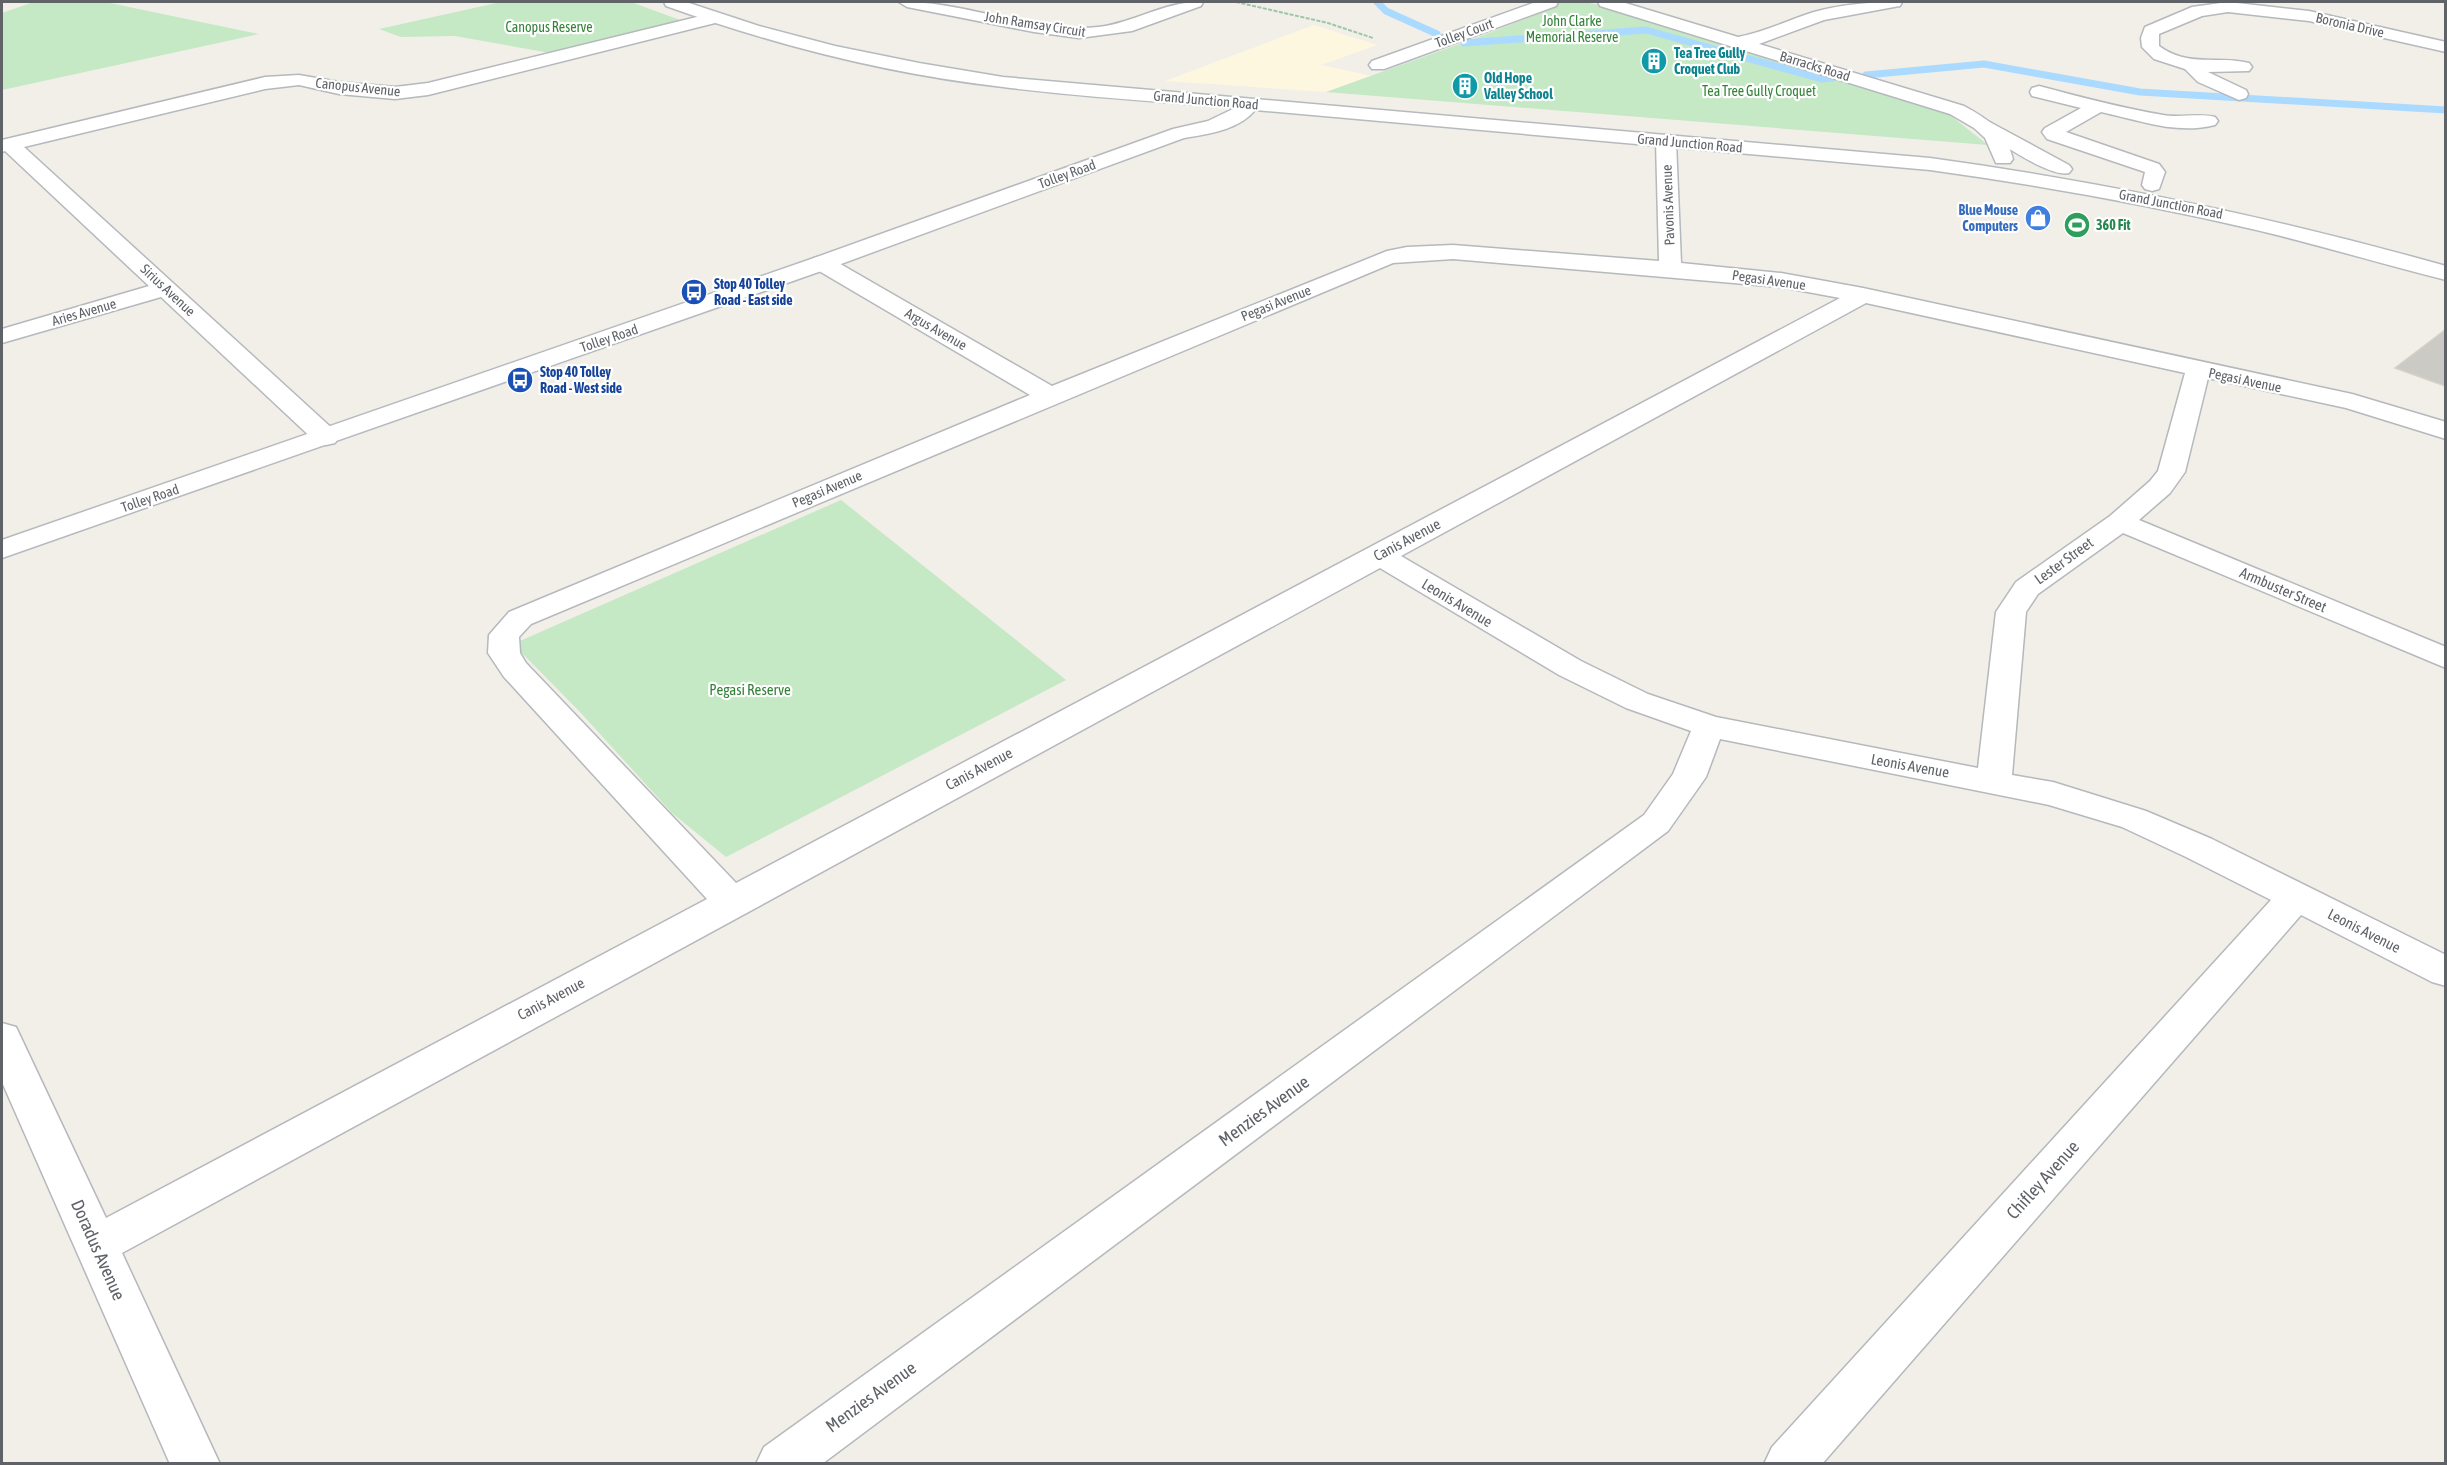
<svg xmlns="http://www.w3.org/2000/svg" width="2447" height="1465" viewBox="0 0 2447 1465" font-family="'Asap Condensed',sans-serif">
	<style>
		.commercial { fill: #fef7e0 }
		.green { fill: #c5e8c5 }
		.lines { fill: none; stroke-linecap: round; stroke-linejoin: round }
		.stream { stroke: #aadaff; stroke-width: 7 }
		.building { fill: #cccac5; stroke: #d6d1c6; stroke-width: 1.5 }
		.street-casing { stroke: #b5b8bc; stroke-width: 3 }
		.secondary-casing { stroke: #b6babf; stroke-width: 3 }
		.path { stroke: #9cc7a9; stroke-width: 2; stroke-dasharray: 4 1.5; stroke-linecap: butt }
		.street { fill: #fff; fill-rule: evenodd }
		.secondary { fill: #fff; fill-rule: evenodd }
		.labels { text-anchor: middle; stroke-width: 4.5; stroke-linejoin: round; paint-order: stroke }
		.far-park-label { font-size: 14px; fill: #348238; stroke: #fff }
		.far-street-label { font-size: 14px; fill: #5f6368; stroke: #fff }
		.far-culture-label { font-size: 14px; font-weight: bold; fill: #0d838f; stroke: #fff; text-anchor: start }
		.far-shop-label { font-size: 14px; font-weight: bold; fill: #366cbe; stroke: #fff; text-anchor: end }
		.far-leisure-label { font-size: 14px; font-weight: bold; fill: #27864d; stroke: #fff; text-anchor: start }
		.far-transit-label { font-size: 14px; font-weight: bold; fill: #164399; stroke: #fff; text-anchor: start }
		.street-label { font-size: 15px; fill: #5f6368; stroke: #fff }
		.park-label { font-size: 15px; fill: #348238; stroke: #fff }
		.near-street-label { font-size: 18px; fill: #5f6368; stroke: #fff }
	</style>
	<rect width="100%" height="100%" fill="#f1efe8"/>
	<path class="commercial" d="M1314,25L1377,45L1321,65L1372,76L1326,92L1165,81Z"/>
	<g class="green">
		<path d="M34,2H105L259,34L2,90V13Z"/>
		<path d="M501,2H631L680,20L550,53L455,36L401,37L379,29Z"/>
		<path d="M1562,2H1584L1604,6L1946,112L1988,145L1326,92L1476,38L1553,8L1556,3Z"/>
		<path d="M841,500L1066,680L726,857L672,813L580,712L513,644Z"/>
	</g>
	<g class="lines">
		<g class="stream">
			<path d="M1377,2L1386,11L1437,34"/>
			<path d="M1464,43L1646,30L1822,79L1832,78"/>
			<path d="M1866,75L1984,64L2140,92L2446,110"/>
		</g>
	</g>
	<path class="building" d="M2445,330V386L2395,368Z"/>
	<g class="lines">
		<defs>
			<g id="street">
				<path d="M899,2C965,0 1031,34 1098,27C1134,23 1167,0 1203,2L1201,6L1132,31L1079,38L1034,32L907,7Z"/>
				<path d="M1536,2H1558L1556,6L1384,69H1372L1369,65L1372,61Z"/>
				<path d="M1598,2H1622L1738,37C1765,32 1788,20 1814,12C1842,4 1873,2 1902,2L1900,6L1894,7L1824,20L1759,44L1964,106C1988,119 2006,131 2013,159L2010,163H1996L1985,138L1974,128L1950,114L1600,6Z"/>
				<path d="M2228,2L2309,11L2446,42V52L2309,21L2228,12L2202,16L2159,34V46C2189,68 2217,55 2249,63L2252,67L2249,71L2208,72L2246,90L2248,94L2246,98L2239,100L2198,82L2185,69L2154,59L2142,47L2141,38L2145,27L2192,7Z"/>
				<path d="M713,13L719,14L721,18L719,22L428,95L395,99L339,94L299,85L265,89L24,147L335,431L339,437L335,443L326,445L317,443L161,297L2,343V329L149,286L5,151L2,152V140L265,77L299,75L339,82L395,87L428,83Z"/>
				<path d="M2039,86C2080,97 2122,108 2163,115C2180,118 2199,113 2215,117L2218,121L2215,125C2176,135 2139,120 2101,112L2066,132L2159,164L2165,172L2159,189L2152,191L2145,189L2142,185L2145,172L2047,139L2042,132L2045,128L2081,108L2032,96L2030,92L2032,88Z"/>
				<path d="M1666,135L1673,137L1676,141L1681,263L1781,273L1863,288L2352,394L2446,422V439L2346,408L2208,378L2185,472L2170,493L2139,520L2446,647V668L2123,533L2038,594L2026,612L2012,775L2053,782L2146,811L2212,839L2446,955V986L2432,982L2301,915L1822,1464H1764L1772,1447L2271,900L2186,857L2122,827L2049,805L1720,739L1706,777L1668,831L822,1464H756L764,1447L1644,815L1673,774L1691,731L1626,708L1559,675L1380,568L122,1253L220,1464H170L2,1082V1023L16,1027L106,1218L707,899L504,677L488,653L489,635L509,612L1030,395L814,268L811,263L814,258L822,256L830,258L1052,386L1387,251L1407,247L1453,245L1659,261L1656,141L1659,137ZM1453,259L1781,287L1840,298L736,883L526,663L520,653L519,637L531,624L1393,263ZM1866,303L2185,373L2158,471L2150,481L2110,516L2016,582L1996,612L1978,768L1716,717L1648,694L1581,661L1401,556Z"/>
			</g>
			<g id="secondary">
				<path d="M664,2H686L759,26L835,46L919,63L1003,77L1930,158C2105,182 2276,218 2446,266V280C2381,264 2317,244 2252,229C2145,204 2038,185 1930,170L1255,110C1239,130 1208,134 1184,138L830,268L2,558V540L814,258L1173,129L1208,121L1235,108C1158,101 1080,97 1003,87C888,74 775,45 666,6Z"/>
				<path d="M1984,119L2069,165L2072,169L2069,173C2049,178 1997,140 1977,129L1974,125L1977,121Z"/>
			</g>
		</defs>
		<use href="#street" class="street-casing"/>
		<use href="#secondary" class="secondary-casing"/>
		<path class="path" d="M1236,2L1328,23L1373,38"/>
		<use href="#street" class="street"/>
		<use href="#secondary" class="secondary"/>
	</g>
	<defs>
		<symbol id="building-disc" viewBox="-11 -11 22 22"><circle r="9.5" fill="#0f9aa8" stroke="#fff"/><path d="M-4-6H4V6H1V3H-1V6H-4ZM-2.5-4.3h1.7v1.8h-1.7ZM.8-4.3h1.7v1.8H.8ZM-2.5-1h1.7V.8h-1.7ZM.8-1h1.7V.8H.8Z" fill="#fff"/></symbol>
		<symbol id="shop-disc" viewBox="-11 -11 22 22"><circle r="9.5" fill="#3f7fe0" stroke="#fff"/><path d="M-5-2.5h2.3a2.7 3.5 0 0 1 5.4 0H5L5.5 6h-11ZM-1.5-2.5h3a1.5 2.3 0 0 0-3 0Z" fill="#fff"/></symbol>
		<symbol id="stadium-disc" viewBox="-11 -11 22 22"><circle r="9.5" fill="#2e9e5b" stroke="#fff"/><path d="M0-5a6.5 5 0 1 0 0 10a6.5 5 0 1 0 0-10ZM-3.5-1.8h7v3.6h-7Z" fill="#fff"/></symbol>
		<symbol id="bus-disc" viewBox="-11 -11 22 22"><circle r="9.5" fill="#1a4fb4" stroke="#fff"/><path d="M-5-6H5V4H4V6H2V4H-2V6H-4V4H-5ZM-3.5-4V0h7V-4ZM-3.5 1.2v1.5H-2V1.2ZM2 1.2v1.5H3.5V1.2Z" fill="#fff"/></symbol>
	</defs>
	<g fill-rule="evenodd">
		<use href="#building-disc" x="1639" y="46" width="30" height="30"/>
		<use href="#building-disc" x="1450" y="71" width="30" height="30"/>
		<use href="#shop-disc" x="2023" y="203" width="30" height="30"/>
		<use href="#stadium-disc" x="2062" y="210" width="30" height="30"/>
		<use href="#bus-disc" x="679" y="277" width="30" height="30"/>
		<use href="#bus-disc" x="505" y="365" width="30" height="30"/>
	</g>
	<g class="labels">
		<g class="far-park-label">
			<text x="1572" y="26">John Clarke<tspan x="1572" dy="16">Memorial Reserve</tspan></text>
			<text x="549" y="32">Canopus Reserve</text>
			<text x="1759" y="96">Tea Tree Gully Croquet</text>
		</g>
		<g class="far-street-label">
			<text transform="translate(1035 24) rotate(9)" y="5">John Ramsay Circuit</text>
			<text transform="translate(2350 25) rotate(13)" y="5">Boronia Drive</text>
			<text transform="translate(1464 33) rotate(-20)" y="5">Tolley Court</text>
			<text transform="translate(1815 66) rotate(17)" y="5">Barracks Road</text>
			<text transform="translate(358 87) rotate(6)" y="5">Canopus Avenue</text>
			<text transform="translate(1206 100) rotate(5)" y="5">Grand Junction Road</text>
			<text transform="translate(1690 143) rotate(5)" y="5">Grand Junction Road</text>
			<text transform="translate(1067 174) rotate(-20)" y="5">Tolley Road</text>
			<text transform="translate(2171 204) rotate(11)" y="5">Grand Junction Road</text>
			<text transform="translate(1668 205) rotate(-92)" y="5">Pavonis Avenue</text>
			<text transform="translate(1769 280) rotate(8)" y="5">Pegasi Avenue</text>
			<text transform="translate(168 290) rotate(43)" y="5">Sirius Avenue</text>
			<text transform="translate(1276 303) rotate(-22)" y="5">Pegasi Avenue</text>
			<text transform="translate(84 312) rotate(-16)" y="5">Aries Avenue</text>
			<text transform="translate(936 329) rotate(30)" y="5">Argus Avenue</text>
			<text transform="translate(609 338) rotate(-19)" y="5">Tolley Road</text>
			<text transform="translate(2245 380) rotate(12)" y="5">Pegasi Avenue</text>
			<text transform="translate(827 489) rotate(-23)" y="5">Pegasi Avenue</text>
			<text transform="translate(150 498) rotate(-19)" y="5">Tolley Road</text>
		</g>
		<g class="far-culture-label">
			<text x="1674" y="58">Tea Tree Gully<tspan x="1674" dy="16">Croquet Club</tspan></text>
			<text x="1484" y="83">Old Hope<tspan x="1484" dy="16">Valley School</tspan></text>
		</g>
		<g class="far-shop-label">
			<text x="2018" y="215">Blue Mouse<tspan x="2018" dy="16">Computers</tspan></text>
		</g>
		<g class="far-leisure-label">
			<text x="2096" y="230">360 Fit</text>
		</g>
		<g class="far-transit-label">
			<text x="714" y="289">Stop 40 Tolley<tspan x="714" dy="16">Road - East side</tspan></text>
			<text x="540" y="377">Stop 40 Tolley<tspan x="540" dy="16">Road - West side</tspan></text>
		</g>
		<g class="street-label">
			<text transform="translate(1407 540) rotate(-28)" y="5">Canis Avenue</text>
			<text transform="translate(2064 561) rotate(-36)" y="5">Lester Street</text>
			<text transform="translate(2283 590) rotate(23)" y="5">Armbuster Street</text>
			<text transform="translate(1457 603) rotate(31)" y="5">Leonis Avenue</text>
			<text transform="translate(1910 766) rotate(10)" y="5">Leonis Avenue</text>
			<text transform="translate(979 769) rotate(-28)" y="5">Canis Avenue</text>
			<text transform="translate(2364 931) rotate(27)" y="5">Leonis Avenue</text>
			<text transform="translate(551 999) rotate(-28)" y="5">Canis Avenue</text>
		</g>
		<g class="park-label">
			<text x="750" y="695">Pegasi Reserve</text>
		</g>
		<g class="near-street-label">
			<text transform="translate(1264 1111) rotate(-36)" y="6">Menzies Avenue</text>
			<text transform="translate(2043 1180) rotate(-48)" y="6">Chifley Avenue</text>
			<text transform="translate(98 1250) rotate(66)" y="6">Doradus Avenue</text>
			<text transform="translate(871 1397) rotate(-36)" y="6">Menzies Avenue</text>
		</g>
	</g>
	<rect width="2447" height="1465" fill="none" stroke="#5f6368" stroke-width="6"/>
</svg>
